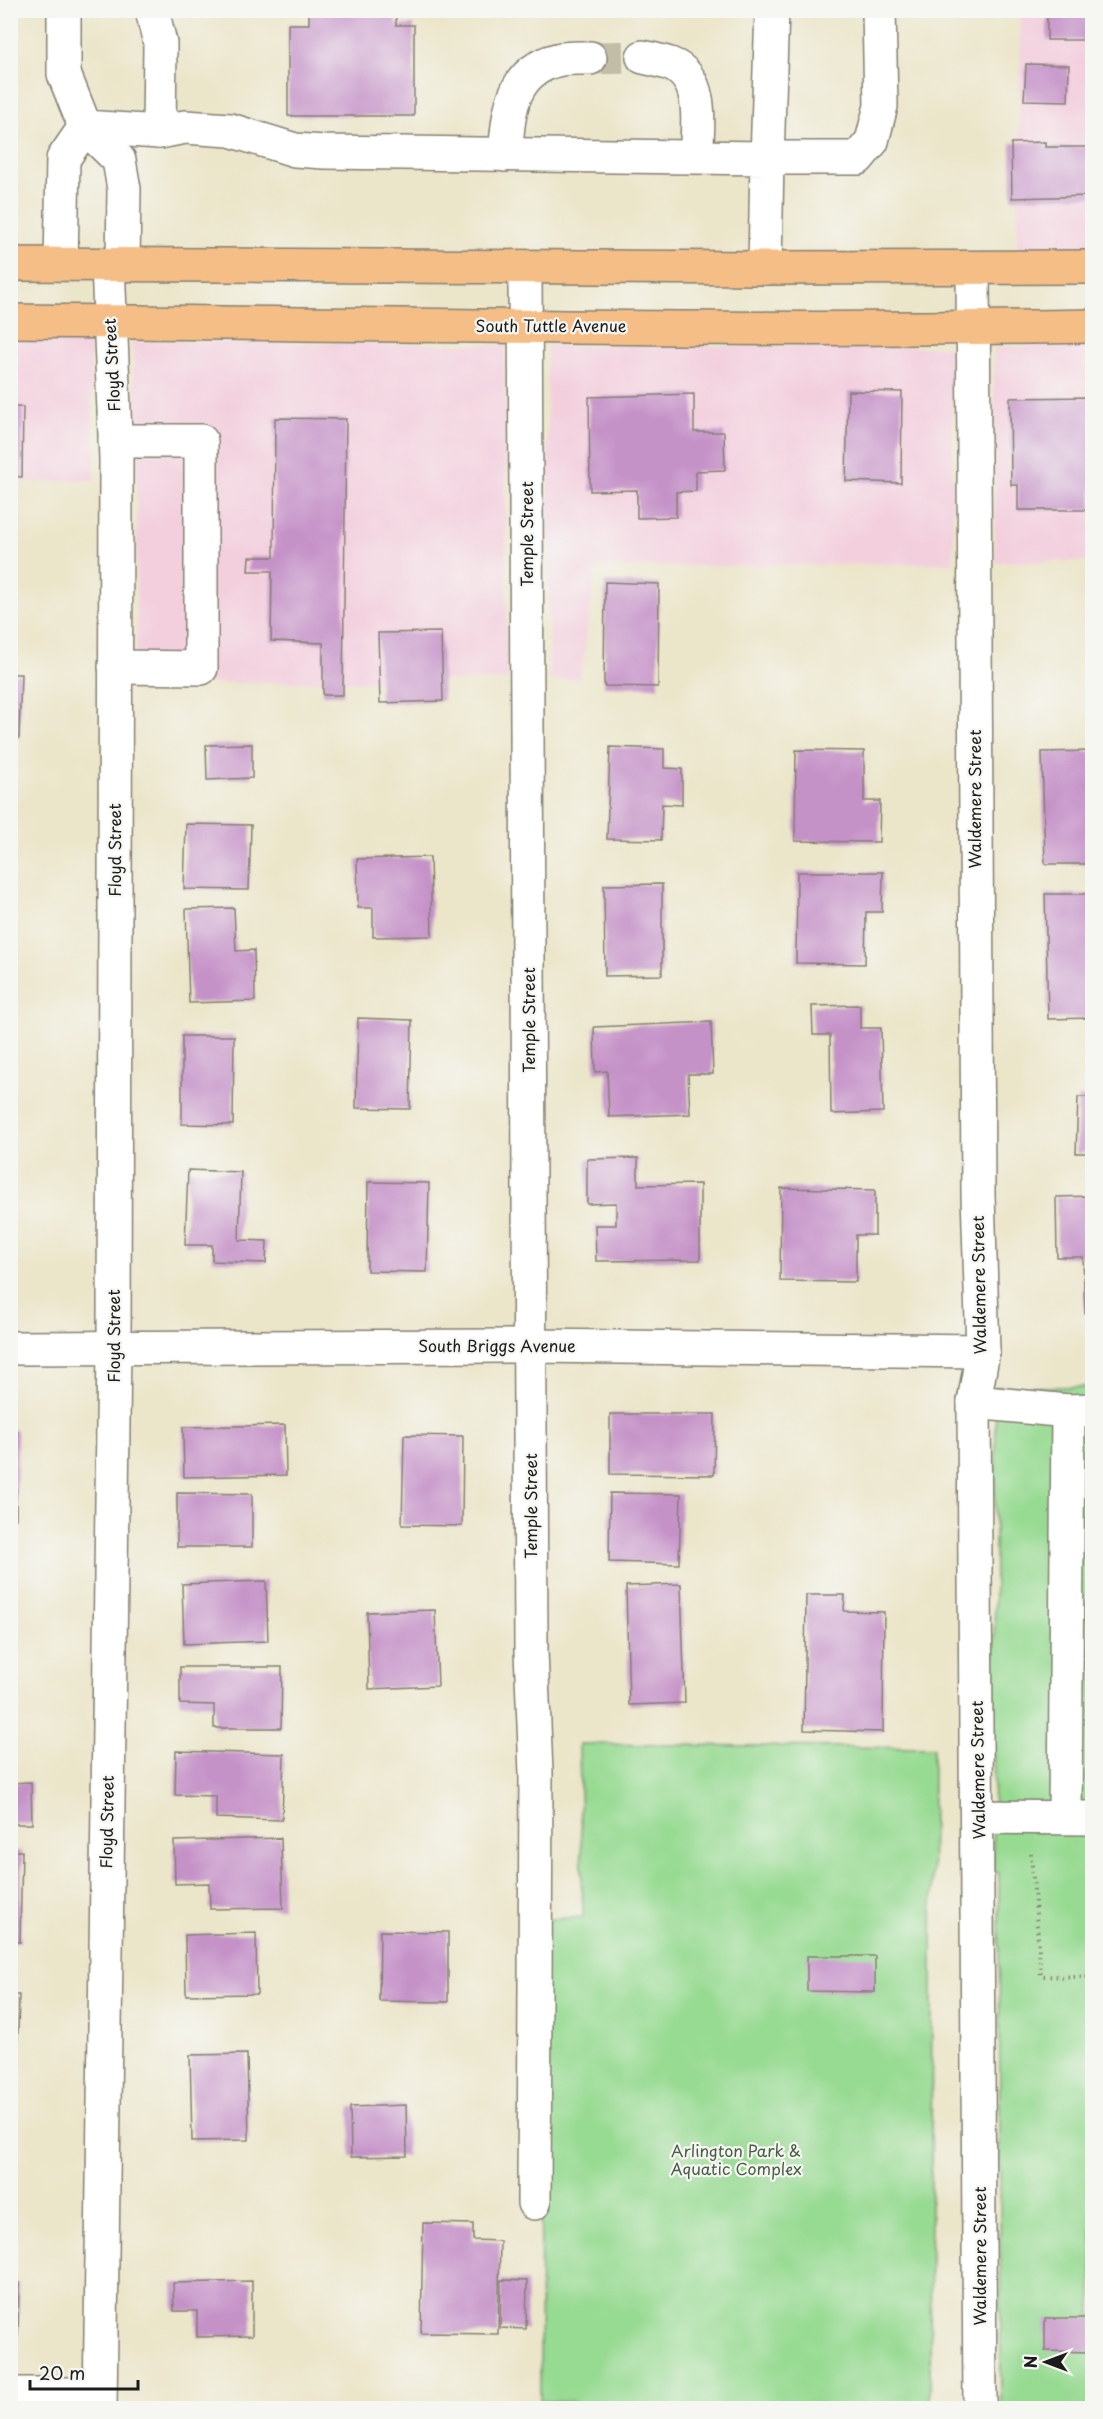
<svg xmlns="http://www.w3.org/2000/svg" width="1103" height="2419" viewBox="0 0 1103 2419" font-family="'Playpen Sans',sans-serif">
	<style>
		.built { fill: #f3cfde }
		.green { fill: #97da92; stroke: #5a7b57; stroke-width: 1.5 }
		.building { fill: #c592c8 }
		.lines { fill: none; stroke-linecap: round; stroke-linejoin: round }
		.minor-tunnel { stroke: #c2bda6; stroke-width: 33; stroke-dasharray: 33 16; stroke-linecap: butt }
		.minor-casing { stroke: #848072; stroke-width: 36 }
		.major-casing { stroke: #848072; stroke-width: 36 }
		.path { stroke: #848072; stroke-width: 4; stroke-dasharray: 1.5 4.5; stroke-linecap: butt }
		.minor { stroke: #fff; stroke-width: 33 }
		.major { stroke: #f5be86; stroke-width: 33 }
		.labels { text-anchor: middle; stroke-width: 4.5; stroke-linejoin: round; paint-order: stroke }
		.street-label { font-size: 16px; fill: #1c1c1c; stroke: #f6f6f2 }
		.park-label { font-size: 16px; fill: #475e45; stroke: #f6f6f2 }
	</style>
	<rect width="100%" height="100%" fill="#f6f6f2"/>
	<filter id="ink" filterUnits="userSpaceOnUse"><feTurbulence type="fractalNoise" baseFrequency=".0167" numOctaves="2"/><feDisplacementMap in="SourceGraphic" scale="12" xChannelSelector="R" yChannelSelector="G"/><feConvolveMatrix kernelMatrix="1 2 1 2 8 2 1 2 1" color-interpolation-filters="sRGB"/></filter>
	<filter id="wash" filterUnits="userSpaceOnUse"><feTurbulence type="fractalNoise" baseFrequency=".008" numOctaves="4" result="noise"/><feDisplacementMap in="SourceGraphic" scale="24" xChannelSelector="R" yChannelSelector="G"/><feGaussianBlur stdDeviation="1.35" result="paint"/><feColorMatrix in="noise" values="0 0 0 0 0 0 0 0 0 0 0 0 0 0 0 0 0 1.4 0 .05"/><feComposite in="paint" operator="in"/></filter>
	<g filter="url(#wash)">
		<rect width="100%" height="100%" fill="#ebe5c9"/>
		<g class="built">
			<path d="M1021,11H1092V248L1017,249Z"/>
			<path d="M10,340H90L95,480L11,483Z"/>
			<path d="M132,341L505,345L507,680L136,684L137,459Z"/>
			<path d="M547,345L952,347L953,563L597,567L580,679L549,680Z"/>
			<path d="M1092,345V561L995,562L994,347Z"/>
		</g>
		<g class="green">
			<path d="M996,1387H1092V2408H1001L999,1873L993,1872Z"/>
			<path d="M579,1744L933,1748L930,2408H573V2402L540,2401L542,1920L583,1917Z"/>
		</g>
		<g id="blocks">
			<g class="building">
				<path d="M309,10H396V25H414V116H288V24H309Z"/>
				<rect x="1047" y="10" width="45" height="30"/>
				<path d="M1026,64L1069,65L1068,101L1024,100Z"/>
				<path d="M1045,142V147H1092V196L1012,198L1011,143Z"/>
				<path d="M848,391L902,392L901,483L846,481Z"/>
				<path d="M694,394V432H724L725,470L696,471V491L676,492V517L637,518V490L590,491L589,397Z"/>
				<path d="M1092,397V510H1018V485H1011L1010,398Z"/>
				<path d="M10,407H23L22,477L10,476Z"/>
				<path d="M275,418L346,419L343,695H323V643L271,641L272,571H248L249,557H274Z"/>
				<path d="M605,582L659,584L658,687L604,686Z"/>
				<path d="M441,632L443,701L380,703L378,633Z"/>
				<path d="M10,674H21L19,738H10Z"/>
				<path d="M252,744V778L207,780L206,745Z"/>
				<path d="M610,747L664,749V768L682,769V805L662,804L661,840L607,839Z"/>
				<path d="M796,750L864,751V801H880L879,842L795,841Z"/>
				<path d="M1092,751V864H1045L1042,752Z"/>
				<path d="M186,824L251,825L249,890L184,889Z"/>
				<path d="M430,857L432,936L373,937V908H358L357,859Z"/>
				<path d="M797,872H883L882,912H866L865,964L796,963Z"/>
				<path d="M662,884V975L605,976L604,885Z"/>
				<path d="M1045,894H1092V1018L1048,1019Z"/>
				<path d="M234,908L236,951L254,950L255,1001L189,1003L186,909Z"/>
				<path d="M860,1005V1028H881L883,1112L831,1114L830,1035H813L812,1006Z"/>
				<path d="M358,1018L412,1020L410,1109L356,1108Z"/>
				<path d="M711,1022L713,1074H688L690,1114L609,1117L607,1071L595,1072L594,1027Z"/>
				<path d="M182,1036H234L233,1125L182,1124Z"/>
				<path d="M1078,1097H1092V1153H1076Z"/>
				<path d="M638,1158V1185L700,1184V1260L596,1261L595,1225H616V1203L587,1204V1159Z"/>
				<path d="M188,1170L241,1172L239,1240L267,1241L266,1263L212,1261V1245H185Z"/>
				<path d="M368,1182L429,1183L427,1272L367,1271Z"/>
				<path d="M781,1188L875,1190V1235H856V1282L780,1281Z"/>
				<path d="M1092,1196V1314H1085L1083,1257H1057L1056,1197Z"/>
				<path d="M610,1414H715L714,1475L610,1474Z"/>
				<path d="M285,1425L286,1475L184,1477L183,1427Z"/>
				<path d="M10,1430H17L16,1519H10Z"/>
				<path d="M404,1435L463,1436L462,1526L402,1525Z"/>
				<path d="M177,1493L252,1494V1547H177Z"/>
				<path d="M610,1493L681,1494L679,1564L609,1562Z"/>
				<rect x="10" y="1550" width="4" height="47"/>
				<path d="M266,1581L268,1641L184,1644L182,1584Z"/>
				<path d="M681,1584L685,1703L629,1705L626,1586Z"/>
				<path d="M806,1595H845L844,1611L884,1612L883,1732L804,1730Z"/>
				<path d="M435,1610L438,1686L369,1689L367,1612Z"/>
				<path d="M180,1667H282L281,1728H214V1705L180,1704Z"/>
				<path d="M176,1751L284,1754L282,1820L216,1818V1796L175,1795Z"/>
				<path d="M31,1782L32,1824H10V1783Z"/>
				<path d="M281,1838L283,1908L210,1909L209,1883L175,1884L174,1841Z"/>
				<path d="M10,1851H22L20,1942H10Z"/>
				<path d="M380,1931L448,1932V2002L379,2001Z"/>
				<path d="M256,1933L257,1994L186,1995L185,1935Z"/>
				<path d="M807,1956H875V1992L807,1991Z"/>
				<path d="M10,1995H19L17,2069H10Z"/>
				<path d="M247,2054L249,2140L192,2141L190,2055Z"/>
				<path d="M406,2105L407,2156L351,2157L350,2107Z"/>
				<path d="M423,2223L473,2224V2240L500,2241L498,2334L421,2333Z"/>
				<path d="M501,2280L527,2281L526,2329L500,2328Z"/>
				<path d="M252,2281V2336L197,2337V2311H174L173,2283Z"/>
				<path d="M10,2282L19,2283L18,2337H10Z"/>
				<path d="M1045,2318H1092V2352L1045,2351Z"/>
			</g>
		</g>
	</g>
	<g filter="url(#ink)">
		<use href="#blocks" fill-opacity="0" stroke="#848072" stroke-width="1.5"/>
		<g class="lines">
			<path class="minor-tunnel" d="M590,58L643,57"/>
			<defs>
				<g id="minor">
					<path d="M64,10V74L85,127L159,132L185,127L230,130L295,150L324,152L767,158L765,268"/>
					<path d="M152,10L160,43L159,132"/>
					<path d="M772,10L767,158H858L872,141L881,106L879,10"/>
					<path d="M643,57C652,59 661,61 670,64C705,77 698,126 696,156"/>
					<path d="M505,155C509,115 509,72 557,60C567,57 579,58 590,58"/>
					<path d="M61,264L63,159L85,127L119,160L124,189L123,265"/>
					<path d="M525,267L531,1651L536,1773L534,2203"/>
					<path d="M973,269L978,1195L983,1351L974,1402L980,2408"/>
					<path d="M115,441H201V668L115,667"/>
					<path d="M10,1348L531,1346L983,1351"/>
					<path d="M974,1402L1068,1411L1092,1410"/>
					<path d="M978,1817L1092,1818"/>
					<path d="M1065,1817L1068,1411"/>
					<path d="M10,2394H99"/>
					<path d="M100,2408L114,1348L116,459L108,265"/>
				</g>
				<g id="major">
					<path d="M10,264L765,268L1092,267"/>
					<path d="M10,321C371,323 732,333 1092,326"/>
				</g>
			</defs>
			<use href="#minor" class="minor-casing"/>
			<use href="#major" class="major-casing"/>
			<path class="path" d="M1031,1853L1041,1976L1092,1977"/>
			<use href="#minor" class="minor"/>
			<use href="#major" class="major"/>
		</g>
	</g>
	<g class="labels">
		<g class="street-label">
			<text x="551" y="332">South Tuttle Avenue</text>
			<text transform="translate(112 365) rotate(-93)" y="6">Floyd Street</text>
			<text transform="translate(527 534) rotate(-90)" y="6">Temple Street</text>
			<text transform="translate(975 799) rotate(-90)" y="6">Waldemere Street</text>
			<text transform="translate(115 850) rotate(-90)" y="6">Floyd Street</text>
			<text transform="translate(529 1020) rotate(-90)" y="6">Temple Street</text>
			<text transform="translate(979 1285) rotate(-91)" y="6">Waldemere Street</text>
			<text transform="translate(114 1336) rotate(-90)" y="6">Floyd Street</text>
			<text x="497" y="1352">South Briggs Avenue</text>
			<text transform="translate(531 1506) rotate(-90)" y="6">Temple Street</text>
			<text transform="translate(978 1770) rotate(-91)" y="6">Waldemere Street</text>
			<text transform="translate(107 1822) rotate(-89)" y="6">Floyd Street</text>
			<text transform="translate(980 2256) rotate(-90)" y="6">Waldemere Street</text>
		</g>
		<g class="park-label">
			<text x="736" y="2157">Arlington Park &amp;<tspan x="736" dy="18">Aquatic Complex</tspan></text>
		</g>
	</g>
	<rect width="1103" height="2419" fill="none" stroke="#f6f6f2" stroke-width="36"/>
	<g transform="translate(1046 2362) rotate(270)" stroke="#f6f6f2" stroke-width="4.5" paint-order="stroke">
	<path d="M0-4.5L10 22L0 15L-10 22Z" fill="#1c1c1c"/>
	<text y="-9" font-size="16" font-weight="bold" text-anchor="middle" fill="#1c1c1c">N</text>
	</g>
	<path d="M30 2380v9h108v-9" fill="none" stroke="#1c1c1c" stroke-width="3"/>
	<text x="39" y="2380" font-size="18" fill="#1c1c1c" stroke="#f6f6f2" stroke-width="4.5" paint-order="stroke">20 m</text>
</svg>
